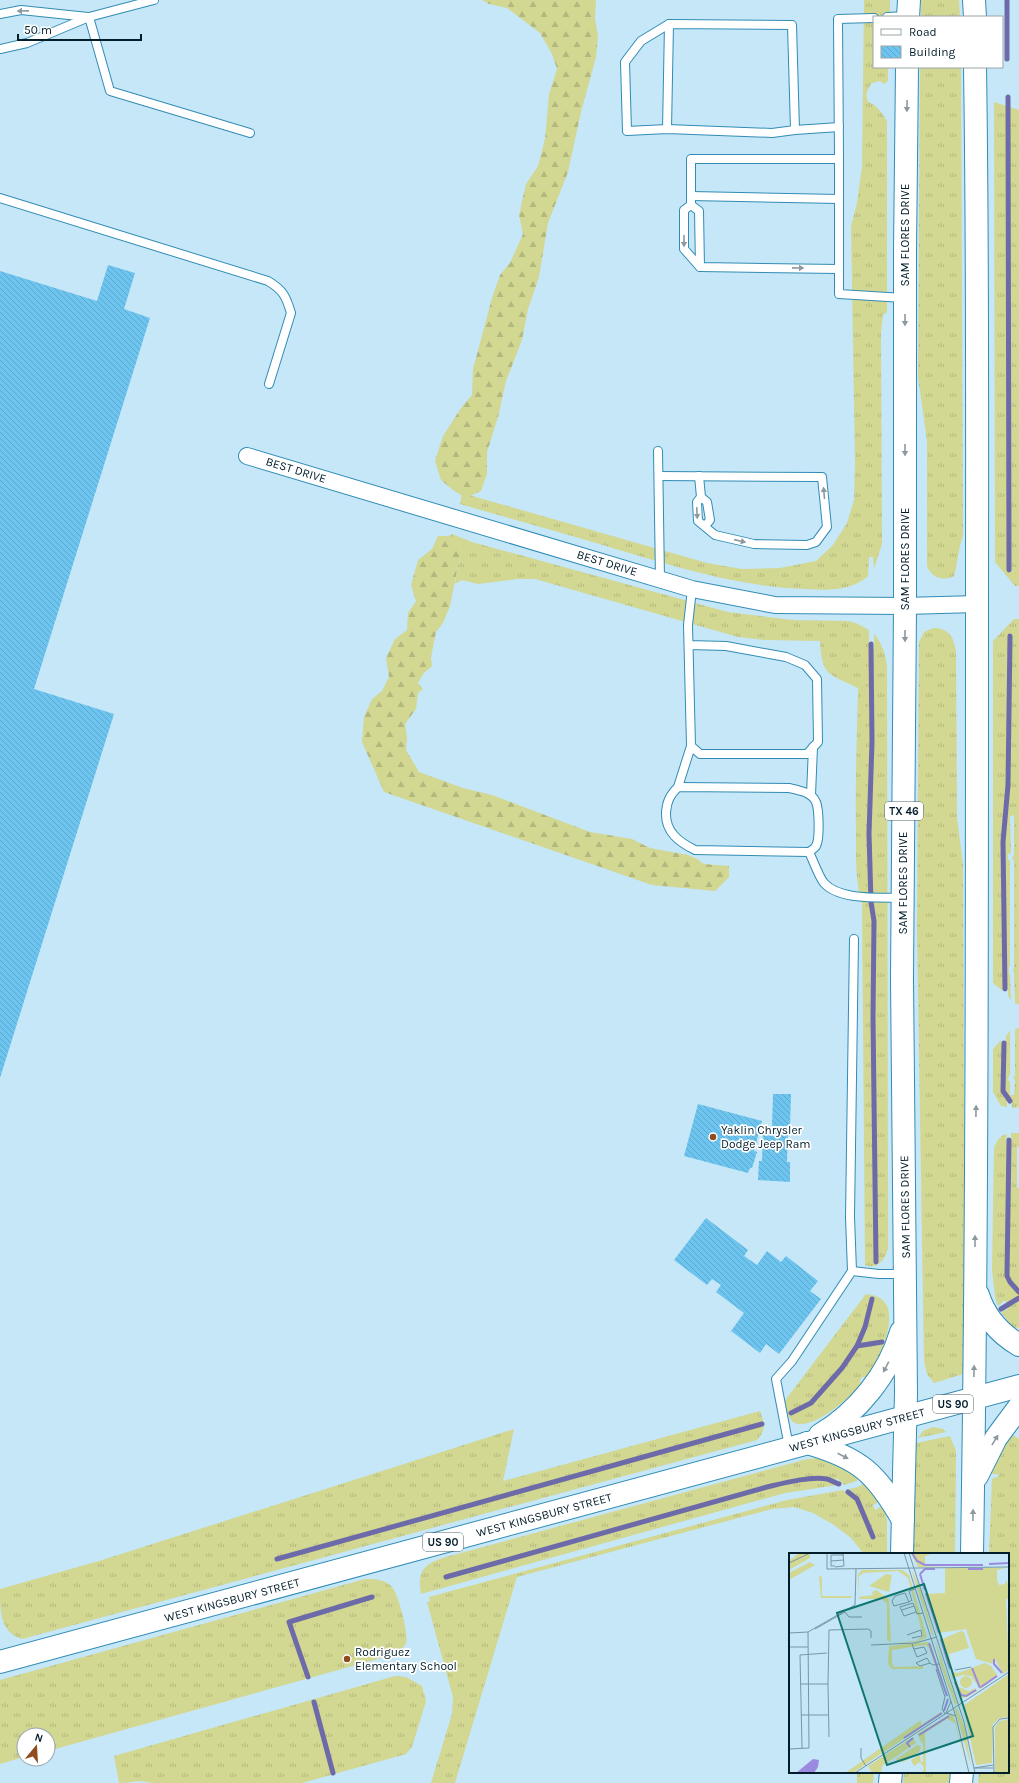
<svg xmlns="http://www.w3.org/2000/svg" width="1019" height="1783" viewBox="0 0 1019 1783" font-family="Karla,sans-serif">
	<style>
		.grass { fill: url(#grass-tufts) }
		.forest { fill: url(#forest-firs) }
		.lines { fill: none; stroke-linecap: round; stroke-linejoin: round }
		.stream { stroke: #6d6aa9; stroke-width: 5 }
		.building { fill: url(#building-back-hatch) }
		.lane-casing { stroke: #318cb5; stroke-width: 10 }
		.street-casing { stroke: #318cb5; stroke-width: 18 }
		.primary-casing { stroke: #318cb5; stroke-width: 24 }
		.lane { stroke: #fff; stroke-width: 8 }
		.street { stroke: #fff; stroke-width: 16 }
		.primary { stroke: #fff; stroke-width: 22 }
		.oneway { fill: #8d999f }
		.poi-dot { fill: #8f4c1e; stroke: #fff; stroke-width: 1.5 }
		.labels { text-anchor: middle; stroke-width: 3.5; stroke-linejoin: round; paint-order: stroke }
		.shield { fill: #fff; stroke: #4e616a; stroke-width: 1 }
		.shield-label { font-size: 11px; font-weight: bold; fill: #021d2a }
		.street-label { font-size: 12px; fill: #021d2a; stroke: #fff }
		.poi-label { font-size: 12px; fill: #021d2a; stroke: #fff; text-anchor: start }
		.inset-river { fill: none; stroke: #9b8be0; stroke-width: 2 }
		.inset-road { fill: none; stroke: #7896a6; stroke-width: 1 }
		.view { fill: #0f766e; fill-opacity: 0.15; stroke: #0f766e; stroke-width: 2 }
		.inset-edge { fill: none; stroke: #021d2a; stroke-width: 2 }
	</style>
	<defs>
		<pattern id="grass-tufts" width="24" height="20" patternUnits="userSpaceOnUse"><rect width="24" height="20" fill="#d2d792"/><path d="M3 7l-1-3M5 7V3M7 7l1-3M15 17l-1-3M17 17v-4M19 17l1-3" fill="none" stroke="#b3b87e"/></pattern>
		<pattern id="forest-firs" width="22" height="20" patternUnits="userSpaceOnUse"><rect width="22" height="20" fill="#d2d792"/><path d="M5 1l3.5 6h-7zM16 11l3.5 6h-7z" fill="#b3b87e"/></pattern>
		<pattern id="building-back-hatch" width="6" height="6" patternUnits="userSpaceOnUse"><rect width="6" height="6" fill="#6dc4ef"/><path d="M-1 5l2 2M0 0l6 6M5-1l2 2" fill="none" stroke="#5da8cd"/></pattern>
	</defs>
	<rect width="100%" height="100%" fill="#c6e7f8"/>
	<g class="grass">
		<path d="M864,0H890V17H874V67H888V81L884,84L880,81L872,83C867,90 865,94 868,102C877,105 882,113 887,121V312L883,315L881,333L882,544L874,569L873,557H869L868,576C850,592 828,590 805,589C731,586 667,564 596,543C551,530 505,517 460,504L462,493L707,563L742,569L780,568L816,561L833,545L847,523L854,500L855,461L851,226L857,203L862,166Z"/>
		<path d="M921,0H959L960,17H921Z"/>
		<path d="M920,67H961L963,536C958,549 958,562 954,576C943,582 931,577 927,566V441L918,377Z"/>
		<path d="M994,102L1019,110V586H1015L995,562Z"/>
		<path d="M452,534L472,542L728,612L792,620L848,621L856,623L869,630V650L874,649V633C882,644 886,654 887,668L888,1210V1249C885,1260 877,1270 865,1265L862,903C855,881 856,856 856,833C855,785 857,736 858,688C828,673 822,677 820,641L765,640L738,637L535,579H517L478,584L462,580L455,584L458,566L461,557L449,536Z"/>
		<path d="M1014,619H1019V1004H1015L1014,973L1013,971L1014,968V860L1012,858L1014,855V815L1010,816L1011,853L1008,854V859L1010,861V966L1009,967V973L1010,974L1011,1000L1008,996L1007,982H1003V991L993,983V641Z"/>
		<path d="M933,628C949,628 954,637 956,652L957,817L963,865L965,1315L963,1374L934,1383L927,1374L924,1361L917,928L919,642L924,632Z"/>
		<path d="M1019,1028V1107L1012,1108V1098H1007V1107L1001,1106L993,1092V1049L1001,1040L1002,1048H1006V1036L1010,1031V1073L1008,1080L1010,1082V1095H1014L1015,1080L1013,1077L1015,1076V1029Z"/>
		<path d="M1011,1133H1019V1147H1017V1187L1019,1188V1327L1014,1329L1001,1312L1008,1309L1005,1300L998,1306L995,1297L992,1270L994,1148C997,1141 999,1136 1007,1134L1006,1144H1011Z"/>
		<path d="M866,1294C870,1295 874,1295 878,1297C904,1310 878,1361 868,1377H862L860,1380L861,1385C850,1397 811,1433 793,1422C788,1418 786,1408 783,1403Z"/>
		<path d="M760,1411C764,1424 767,1428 757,1440L22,1639C0,1632 0,1612 0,1589L99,1561L514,1429L503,1481Z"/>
		<path d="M933,1427L943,1429L946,1432L918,1438L923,1431Z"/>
		<path d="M1008,1435H1013L1019,1439V1783H978L979,1772H1008V1554H989L992,1479L999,1476L998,1474H992L993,1466Z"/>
		<path d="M950,1436L956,1451L955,1554H913L916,1443Z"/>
		<path d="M821,1458L833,1461L859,1475L857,1481L844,1485L837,1478L835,1482L838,1485L785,1493L421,1594C417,1570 424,1564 446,1557L807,1459Z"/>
		<path d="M863,1484H868L881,1501L873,1505L875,1510L882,1506L886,1513L887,1521V1554H864L851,1538L834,1525L813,1513L794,1507L772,1509L517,1577L455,1783H431L452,1714L453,1697L427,1602L430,1601L429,1597L787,1500L843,1490L850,1496L852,1492L849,1489L858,1487Z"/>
		<path d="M365,1579C374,1579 384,1579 391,1586C398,1591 409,1635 406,1643C403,1649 398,1652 392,1655L48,1751V1735H24V1757L0,1764V1680Z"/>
		<path d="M395,1676L406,1677L422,1686L426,1701L412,1747L406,1754L302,1783H151C139,1779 131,1783 119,1783L114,1756Z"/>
		<path d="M857,1772H874L873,1783H857Z"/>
		<path d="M904,1772H950L949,1783H903Z"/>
	</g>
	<g class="forest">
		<path d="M482,0H596L595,19L598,36L596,57L581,112L568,172L548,223L539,277L528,309L522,340L506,381L498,417L487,452V474L481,491L466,498L453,490L441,480L435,461L443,436L461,408L472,395L473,369L492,298L500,275L510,263L523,234L519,215L526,184L538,166L545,139L549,94L557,69L552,54L540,33L507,8L489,4Z"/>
		<path d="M438,536H449L465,543L458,566L450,606L443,623L436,632L431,657L432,666L423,674L418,683L423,689L418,693L416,709L405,724L407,737L406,750L419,772L463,788L492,795L590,832L632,839L650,848L688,855L697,859L704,864L729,866V877L715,891L652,885L384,792L362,742L364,717L372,699L382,691L389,677L386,658L395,639L407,630L408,613L416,601L411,585L418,560L432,549Z"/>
	</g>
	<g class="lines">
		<g class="stream">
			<path d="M1007,0V59"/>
			<path d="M1008,97L1009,570"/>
			<path d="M871,644L872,742L869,834L871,902L874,921L873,1017L876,1262"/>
			<path d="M1005,989L1003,842L1008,785L1010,636"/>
			<path d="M1004,1043L1003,1091L1010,1101"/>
			<path d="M1009,1140L1007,1276L1010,1282L1019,1292"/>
			<path d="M1001,1309L1019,1298"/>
			<path d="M857,1346L882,1342"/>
			<path d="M791,1413L811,1403L842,1368L857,1346L865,1327L872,1299"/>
			<path d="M848,1492L857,1499L873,1537"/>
			<path d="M277,1559L762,1424"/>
			<path d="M446,1577L767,1487C784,1483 810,1476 827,1479C831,1480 835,1483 839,1484"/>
			<path d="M308,1677L289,1622L372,1597"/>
			<path d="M314,1702L333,1773"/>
		</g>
	</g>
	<g class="building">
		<path d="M108,265L135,273L124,309L150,318L34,689L114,714L0,1078V271L97,301Z"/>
		<path d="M773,1094H791L790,1126H772Z"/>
		<path d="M698,1104L762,1121L754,1151L757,1152L752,1168H750L748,1173L684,1156Z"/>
		<path d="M763,1128L788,1129L787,1162H790V1182L758,1180L759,1161H762Z"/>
		<path d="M706,1218L748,1250L744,1256L757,1265L767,1251L781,1262L786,1256L818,1281L810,1291L821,1299L779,1354L766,1344L760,1353L731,1331L744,1313L716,1292L721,1285L712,1279L707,1285L674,1260Z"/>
	</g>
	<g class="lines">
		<defs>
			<g id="lane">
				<path d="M0,14L21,10L88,17"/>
				<path d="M89,17L110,91L250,133"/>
				<path d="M887,17L908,16"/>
				<path d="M0,49L27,43L89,17L154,0"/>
				<path d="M667,129L669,24"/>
				<path d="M795,130L772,133L667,129L627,131L625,62L641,41L669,24L792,25L795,130L839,127"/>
				<path d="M839,159L838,19L874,18"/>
				<path d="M691,196L839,199"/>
				<path d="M0,198L268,281C283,290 286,296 291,313L269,384"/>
				<path d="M691,205V159H839V294L904,298"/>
				<path d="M691,205L684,210V249L700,267L839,269"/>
				<path d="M691,205L699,211L700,267"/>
				<path d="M658,451L660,579"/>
				<path d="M659,476L822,477L827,527L816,542L807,545L754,544L715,535L698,521L697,502L701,497"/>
				<path d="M699,476L701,497L707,502L710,520L705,526"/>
				<path d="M689,645L726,646L786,657L805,665L817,679L818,742L807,754H700L691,746L688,625L692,589"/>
				<path d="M678,787L691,746"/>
				<path d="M811,795L813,747"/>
				<path d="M809,852C812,850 815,848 816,846C820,839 819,809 816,802C812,792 798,790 789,788L678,787C670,795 667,801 666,812C665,832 679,842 695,850L809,852C813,860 819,877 824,883C840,901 881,897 903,898"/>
				<path d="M852,1271L879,1274H903"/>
				<path d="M789,1447L776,1379L792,1361L852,1271L850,1217L854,939"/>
			</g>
			<path id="street" d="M247,456L692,589L775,605L905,606L977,604"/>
			<g id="primary">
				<path d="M974,0L975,17"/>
				<path d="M908,17L909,0"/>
				<path d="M978,1295C985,1317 999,1333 1019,1345"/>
				<path d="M820,1435C857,1413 889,1374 901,1332"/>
				<path d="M807,1443C860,1458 876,1473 903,1520"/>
				<path d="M977,1476L996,1438L1019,1407"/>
				<path d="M902,1554L906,1393L902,978L905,606V251L907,67"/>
				<path d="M972,1554C977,1248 977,941 977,635C977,446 978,256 975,67"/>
				<path d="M0,1662L1019,1386"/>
				<path d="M890,1783L891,1772"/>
				<path d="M961,1783L962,1772"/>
			</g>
		</defs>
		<use href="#lane" class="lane-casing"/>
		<use href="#street" class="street-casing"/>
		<use href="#primary" class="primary-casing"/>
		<use href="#lane" class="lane"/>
		<use href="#street" class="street"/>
		<use href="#primary" class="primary"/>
	</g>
	<defs><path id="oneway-solid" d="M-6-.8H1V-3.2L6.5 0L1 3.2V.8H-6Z"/></defs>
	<g class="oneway">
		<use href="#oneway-solid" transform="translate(23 11) rotate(179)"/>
		<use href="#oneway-solid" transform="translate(907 106) rotate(91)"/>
		<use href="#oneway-solid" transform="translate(684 241) rotate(90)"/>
		<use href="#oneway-solid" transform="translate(798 268) rotate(1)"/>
		<use href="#oneway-solid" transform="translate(905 320) rotate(90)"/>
		<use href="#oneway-solid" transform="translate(905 450) rotate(90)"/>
		<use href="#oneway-solid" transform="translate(824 493) rotate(-95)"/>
		<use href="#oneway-solid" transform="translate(697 513) rotate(87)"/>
		<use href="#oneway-solid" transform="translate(740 541) rotate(13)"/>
		<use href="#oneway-solid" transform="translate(905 636) rotate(90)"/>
		<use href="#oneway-solid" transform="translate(976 1111) rotate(-89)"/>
		<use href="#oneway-solid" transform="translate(975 1241) rotate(-90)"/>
		<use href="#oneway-solid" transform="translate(886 1367) rotate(118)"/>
		<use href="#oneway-solid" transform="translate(974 1371) rotate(-89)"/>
		<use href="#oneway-solid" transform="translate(995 1440) rotate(-59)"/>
		<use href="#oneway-solid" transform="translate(843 1456) rotate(27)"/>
		<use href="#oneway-solid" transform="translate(973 1515) rotate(-89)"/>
	</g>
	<g class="poi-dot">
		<circle cx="713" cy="1137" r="4"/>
		<circle cx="347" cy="1659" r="4"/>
	</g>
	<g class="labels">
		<g class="shield">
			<rect x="885" y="802" width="38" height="18" rx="3"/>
			<rect x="933" y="1395" width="40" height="18" rx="3"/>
			<rect x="423" y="1533" width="40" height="18" rx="3"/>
		</g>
		<g class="shield-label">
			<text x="904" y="815">TX 46</text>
			<text x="953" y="1408">US 90</text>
			<text x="443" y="1546">US 90</text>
		</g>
		<g class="street-label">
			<text transform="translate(905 235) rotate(-90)" y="4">SAM FLORES DRIVE</text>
			<text transform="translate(296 470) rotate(17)" y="4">BEST DRIVE</text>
			<text transform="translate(905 559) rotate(-90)" y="4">SAM FLORES DRIVE</text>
			<text transform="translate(607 563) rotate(17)" y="4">BEST DRIVE</text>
			<text transform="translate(903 883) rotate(-90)" y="4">SAM FLORES DRIVE</text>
			<text transform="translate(905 1207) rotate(-91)" y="4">SAM FLORES DRIVE</text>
			<text transform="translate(857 1430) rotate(-15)" y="4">WEST KINGSBURY STREET</text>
			<text transform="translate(544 1515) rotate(-15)" y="4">WEST KINGSBURY STREET</text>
			<text transform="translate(232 1600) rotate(-15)" y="4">WEST KINGSBURY STREET</text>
		</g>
		<g class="poi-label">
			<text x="721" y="1134">Yaklin Chrysler<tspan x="721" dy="14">Dodge Jeep Ram</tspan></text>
			<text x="355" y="1656">Rodriguez<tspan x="355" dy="14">Elementary School</tspan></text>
		</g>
	</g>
	<g transform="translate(789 1553)">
		<rect width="220" height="220" fill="#c6e7f8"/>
		<path d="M10,0H21V5L0,17V8ZM122,0H145L136,3V12H196L129,14ZM21,9L26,12L0,27V20ZM156,15H216L208,17V27L210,32L216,31L217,27L220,33V46H217L220,117L214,121L206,106L204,111L187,106L177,76L149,80L136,41L156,40ZM122,16L130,32L145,83L143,82ZM113,17L120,22L138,84L128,89L101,90L127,88L134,83L119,25L109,18L74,20L70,23L69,45V21L73,17ZM172,78L175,79L180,95L160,101L163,117L151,87ZM146,87L168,150L166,152L152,113ZM138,89L142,92L157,143L140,95L136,92L103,97L101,93ZM196,110L202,113L209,123L191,136L182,123L174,122L163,125V119L169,120ZM220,121V164L211,165L204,171L203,210L187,212L174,153ZM171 129a6 6 0 1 1 12 0a6 6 0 1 1-12 0ZM168,128L170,134L180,138L187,135L188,138L178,144L172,145L165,130ZM168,155L176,175L182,213L166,157ZM152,159L153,161L95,199L92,198L93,200L64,220H56L132,167V172ZM162,161L166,166L178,220L166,170L158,166L136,180L137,220H133L135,215L131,209L125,213L122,207L131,202L132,209H134V192L128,181ZM220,166V172L212,173V197L220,198V220H206V174L211,168ZM124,184L127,190L93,213L92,220H83L79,213ZM128,192L132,193L131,198L115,209L108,208L107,206Z" fill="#d2d792"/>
		<path d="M97,21L103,22L100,39L80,33ZM30,23L33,24V43H62L63,45H32ZM87,37L100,46L102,89L98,87V50L92,46H71L69,44L84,42L83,39ZM100,93H103V110L105,114L134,113V116H103L99,111Z" fill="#d2d792"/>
		<path d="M212,172H220V198H212Z" fill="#d2d792"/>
		<path d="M24,206L30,207L29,214L25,220H7Z" fill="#9b8be0"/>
		<path class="inset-river" d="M123,0L128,8L136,12H194M200,11L220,10M179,16H194M131,21L136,16H146M131,21L136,37M137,40L150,80M152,86L161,116M140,90L158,143M205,106V111L213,120M183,115L191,135M166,129L172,142L177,143L187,137M192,134L208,123M155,158L159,146M130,182L160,163M115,185L153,160M121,194L118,190L124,185"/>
		<path class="inset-road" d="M38,0V16L220,14M115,0L167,164L180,220M120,0L175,169L186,220M42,8L55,7M0,10L21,0M46,13H42V2H55M46,14L55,13L54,0M123,48L120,38L126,36M120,49L105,53L103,48L106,43L116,40L120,49L123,47M113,57L125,53M56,59L60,64H73M127,59L115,63L111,54L124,50L128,61L134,60M26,76L56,59M19,79L66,52L67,16M0,80L19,79L20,195L0,196M118,82L132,77L133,83L123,85M123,91L124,94L128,104L138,100L135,94L125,96M82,92L126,90L148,84M0,94H19M141,110L138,105L127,110L131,113L141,110L144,112L150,111M147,116L156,144L153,156L156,161M166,117L182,114M12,131H39L40,77L79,76L82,78V85M39,131L40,184M162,148L157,160L167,163M12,162H39M13,195L11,102L38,100M72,195V205L77,213M185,215L204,212M186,215H204M66,220L220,119M205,220L204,174L211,166L220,165"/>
		<path class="view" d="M135,31L184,183L98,212L48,60Z"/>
		<rect width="220" height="220" class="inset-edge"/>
	</g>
	<rect x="873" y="16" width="130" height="52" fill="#ffffff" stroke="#9aa5aa"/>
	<rect x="881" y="29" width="20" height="6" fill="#ffffff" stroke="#9aa5aa"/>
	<text x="909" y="36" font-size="12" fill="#021d2a">Road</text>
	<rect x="881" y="46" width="20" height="12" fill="url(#building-back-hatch)" stroke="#9aa5aa"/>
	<text x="909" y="56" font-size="12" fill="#021d2a">Building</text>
	<g transform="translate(36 1747) rotate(18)"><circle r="19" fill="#ffffff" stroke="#9aa5aa"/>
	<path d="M0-3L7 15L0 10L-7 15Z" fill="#8f4c1e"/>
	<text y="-6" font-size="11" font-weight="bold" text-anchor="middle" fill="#021d2a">N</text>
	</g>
	<path d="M18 34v6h123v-6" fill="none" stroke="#021d2a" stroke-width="2"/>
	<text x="24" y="34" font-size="12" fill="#021d2a" stroke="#ffffff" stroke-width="3" paint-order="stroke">50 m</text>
</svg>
